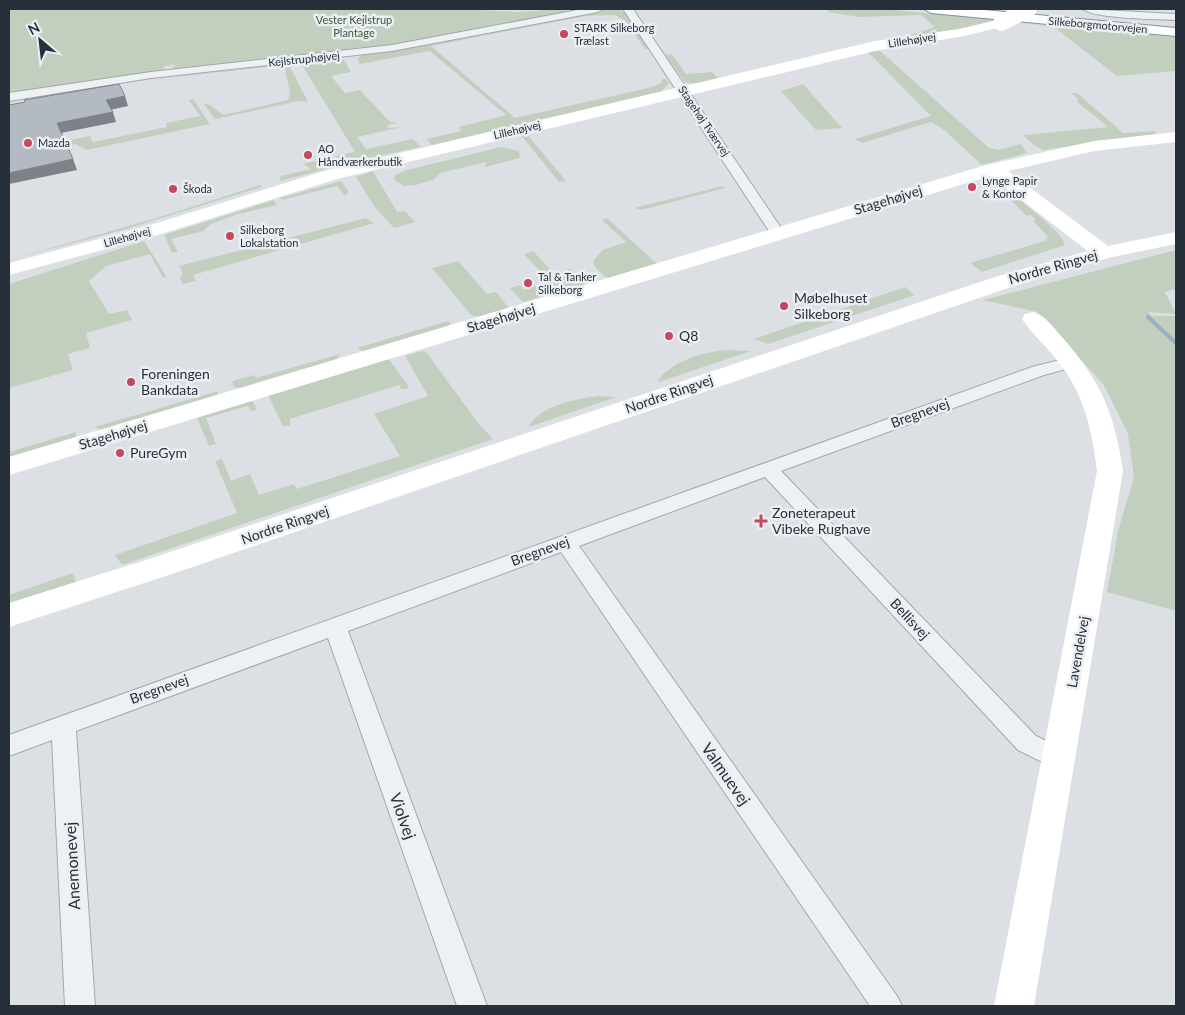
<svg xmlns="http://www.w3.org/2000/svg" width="1185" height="1015" viewBox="0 0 1185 1015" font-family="Lato,sans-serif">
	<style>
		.green { fill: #c3cfbe }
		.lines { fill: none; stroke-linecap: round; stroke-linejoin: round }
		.stream { stroke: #99afc3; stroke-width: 4 }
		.street-casing { stroke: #a2a7ae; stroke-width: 2 }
		.highway-casing { stroke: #858e9b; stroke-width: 2 }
		.street { fill: #eef1f4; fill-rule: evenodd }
		.secondary { fill: #fff; fill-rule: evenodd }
		.highway { fill: #fff; fill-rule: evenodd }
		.secondary-bridge { stroke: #fff; stroke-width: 16 }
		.shaded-wall { fill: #7e8288 }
		.building { fill: #b4bac2; stroke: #7e8288 }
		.poi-dot { fill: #c44860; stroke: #ebeff3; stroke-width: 2 }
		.labels { text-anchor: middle; stroke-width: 5; stroke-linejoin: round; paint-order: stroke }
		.far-park-label { font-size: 11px; fill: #3d5535; stroke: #ebeff3 }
		.far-street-label { font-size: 11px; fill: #272f3a; stroke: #ebeff3 }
		.far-poi-label { font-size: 11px; fill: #272f3a; stroke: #ebeff3; text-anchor: start }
		.street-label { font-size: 14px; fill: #272f3a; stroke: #ebeff3 }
		.poi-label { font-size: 14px; fill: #272f3a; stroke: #ebeff3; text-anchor: start }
		.near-street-label { font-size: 16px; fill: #272f3a; stroke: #ebeff3 }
	</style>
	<rect width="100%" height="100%" fill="#dce0e5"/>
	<g class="green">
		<path d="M9,9H458L518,12L559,9L568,11L411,42L361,50L172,70L175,65L165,66L162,71L9,94Z"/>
		<path d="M609,9C624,9 628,14 636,26L634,27L651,50L645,49L625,21L615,15L585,16L431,46L515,118L648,88L662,83V79H666L669,83L661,92L432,145L426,139L461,131L459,127L506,115L430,51L360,64L357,59L363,54L444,42Z"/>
		<path d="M829,9H884L997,20L961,30L904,37L935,27L921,15L859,17L828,12Z"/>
		<path d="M1021,23L1176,37V71L1117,76L1054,27Z"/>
		<path d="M878,49L989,148L998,150L1021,144L1027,153L982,165L944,130L931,122L862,143L855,139L931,116L867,51Z"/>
		<path d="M672,54L686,74L712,72L718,78L726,77L699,84L685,82L665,55Z"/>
		<path d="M334,58L344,60L351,72L331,76L345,93L360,90L390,122L398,123L387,125L389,128L402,127L357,137L366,149L413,139L421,147L360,160L281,181L279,178L281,176L311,169L303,164L355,152L302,65L307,61Z"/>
		<path d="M283,64L289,65L308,102L299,101L215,119L203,103L210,105L223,115L288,100L290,93L285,69L276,66L130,82Z"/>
		<path d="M803,84L842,128L816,130L781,91Z"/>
		<path d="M1071,93H1077L1123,133L1156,131L1155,134L1043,150L1034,145L1023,135L1108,127L1076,101L1079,100Z"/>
		<path d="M193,99L210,124L87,150L75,144L52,148L50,144L90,136L93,142L167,127L166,123L200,116L189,100Z"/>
		<path d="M525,132L566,181L559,182L520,134Z"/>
		<path d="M501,147L519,151L520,158L485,167L486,162L440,173L433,180L416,185L404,186L394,180L395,175L407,170Z"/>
		<path d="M373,171L397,212L405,211L415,222L394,228L374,206L356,177Z"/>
		<path d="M341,181L349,192L345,196L337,186L282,200L280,198Z"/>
		<path d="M260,185L262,187L123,230L9,260L160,217Z"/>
		<path d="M723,186L725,188L641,210L634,208Z"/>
		<path d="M1003,187C1017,198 1062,231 1065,245L982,272L970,263L1048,240L1045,238L1048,237L1033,221L1036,220L1031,215L1027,216L998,188Z"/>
		<path d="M274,200L277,205L238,214L211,224L203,231L171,239L178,252L172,253L164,235Z"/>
		<path d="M366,218L374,223L193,275L196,281L183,284L180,278L183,273L179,266Z"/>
		<path d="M607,218L657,264L611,278L605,277L594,266V260L603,250L626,242L602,220Z"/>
		<path d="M144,241L167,277L163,278L150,254L106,266L89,281L109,314L127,310L132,320L86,333L90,348L68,354L73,370L9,388V284Z"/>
		<path d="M1176,250V289L1165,292L1176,314L1148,312L1152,316H1176V611L1107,592L1119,527L1134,478L1128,434L1104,385L1037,312L983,300Z"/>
		<path d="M533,251L554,273L571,269L586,284L523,302L510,288L520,285L524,290L550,282L524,254Z"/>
		<path d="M458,261L487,294L496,292L509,308L478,317L471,315L432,268Z"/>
		<path d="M905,287L915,295L768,344L754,339Z"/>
		<path d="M448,321L451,324L446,327L364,352L357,348Z"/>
		<path d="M727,350L751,351L659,382L658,380C674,360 703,352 727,350Z"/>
		<path d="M422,351L427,353L478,423L493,439L122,565L115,555L237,513L215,461L222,459L231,481L250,474L259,495L294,484L297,489L400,456L374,414L428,396L405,356Z"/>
		<path d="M340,354L335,361L241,389L234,387L232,381L254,375L256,378Z"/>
		<path d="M388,358L409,387L407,389H401L399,385L290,419V426H283L268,395Z"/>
		<path d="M218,391L217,396L101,430L95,427Z"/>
		<path d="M599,396L616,397L529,427C539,405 577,399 599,396Z"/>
		<path d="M252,400L257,410L251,411L248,406L206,418L216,444L209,446L197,418Z"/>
		<path d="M76,432V436L71,440L9,459V452Z"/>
		<path d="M73,573L76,582L9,604V595Z"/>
	</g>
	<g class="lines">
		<path class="stream" d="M1148,317L1176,343"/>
		<defs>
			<g id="street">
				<path d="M583,9H603L598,12L392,51L151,78L9,101V93L151,72L392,45Z"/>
				<path d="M623,9H633L779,225L787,233L785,236H775L769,231Z"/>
				<path d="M1083,9L1176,14V20C1159,19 1094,19 1083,9Z"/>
				<path d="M1072,357L1078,358L1081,362L1078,366L1044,375L781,471L1036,736L1069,752L1072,760L1069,768L1060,771L1018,750L765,477L579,546L897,996L902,1006H870L561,552L348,631L487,1006H457L328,638L76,731L95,1006H65L52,740L9,756V735L1032,367Z"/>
			</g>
			<path id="highway" d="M924,9H974L1176,28V36L931,13Z"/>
		</defs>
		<use href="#street" class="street-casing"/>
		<use href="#highway" class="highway-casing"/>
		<use href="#street" class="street"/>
		<g class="secondary">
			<path d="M1001,19L1006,20L1008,23L1006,26L959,37L875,51L337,179L158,235L9,275V263L144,227L324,171L875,41L959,29Z"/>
			<path d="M1176,132V142L1094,151L1008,171L1108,246L1176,232V244L1108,258L1014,286L175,573L9,627V603L155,557L998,276L1088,251L990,176L9,475V457L986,165L1094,141Z"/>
			<path d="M1033,312C1045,315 1053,327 1062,337C1100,380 1115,414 1123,471L1034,1006H994L1097,471C1092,430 1084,393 1057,360C1046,346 1032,334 1022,319L1025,314Z"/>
		</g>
		<use href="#highway" class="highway"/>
		<path class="secondary-bridge" d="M1001,23L1029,9"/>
	</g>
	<g class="shaded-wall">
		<path d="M125,96L128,106L110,110L106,100Z"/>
		<path d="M113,112L116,122L61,133L57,123Z"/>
		<path d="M73,159L77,170L9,184V173Z"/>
	</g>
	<path class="building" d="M119,84L125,96L106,100L113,112L57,123L73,159L9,173V105L25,102L24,100Z"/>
	<g class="poi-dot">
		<circle cx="564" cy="34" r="5"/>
		<circle cx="28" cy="143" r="5"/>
		<circle cx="308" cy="155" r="5"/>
		<circle cx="972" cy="187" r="5"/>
		<circle cx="173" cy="189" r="5"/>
		<circle cx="230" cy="236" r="5"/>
		<circle cx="528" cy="283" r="5"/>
		<circle cx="784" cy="306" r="5"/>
		<circle cx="669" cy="336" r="5"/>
		<circle cx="131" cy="382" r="5"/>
		<circle cx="120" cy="453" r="5"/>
		<path d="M758.5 513.5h5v5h5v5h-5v5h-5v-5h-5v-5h5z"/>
	</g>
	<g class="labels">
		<g class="far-park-label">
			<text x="354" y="24">Vester Kejlstrup<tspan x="354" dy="13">Plantage</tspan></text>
		</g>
		<g class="far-street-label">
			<text transform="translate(1098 25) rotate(5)" y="4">Silkeborgmotorvejen</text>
			<text transform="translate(912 40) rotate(-9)" y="4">Lillehøjvej</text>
			<text transform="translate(304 59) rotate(-6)" y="4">Kejlstruphøjvej</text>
			<text transform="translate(704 121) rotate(56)" y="4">Stagehøj Tværvej</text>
			<text transform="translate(517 130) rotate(-13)" y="4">Lillehøjvej</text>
			<text transform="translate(127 237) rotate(-16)" y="4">Lillehøjvej</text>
		</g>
		<g class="far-poi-label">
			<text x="574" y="32">STARK Silkeborg<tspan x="574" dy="13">Trælast</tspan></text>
			<text x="38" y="147">Mazda</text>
			<text x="318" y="153">AO<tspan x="318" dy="13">Håndværkerbutik</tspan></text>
			<text x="982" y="185">Lynge Papir<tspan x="982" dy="13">&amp; Kontor</tspan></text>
			<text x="183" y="193">Škoda</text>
			<text x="240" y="234">Silkeborg<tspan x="240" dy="13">Lokalstation</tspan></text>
			<text x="538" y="281">Tal &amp; Tanker<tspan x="538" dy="13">Silkeborg</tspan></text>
		</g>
		<g class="street-label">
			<text transform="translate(888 200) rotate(-17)" y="5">Stagehøjvej</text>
			<text transform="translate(1053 267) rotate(-16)" y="5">Nordre Ringvej</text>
			<text transform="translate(501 318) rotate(-17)" y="5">Stagehøjvej</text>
			<text transform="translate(669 394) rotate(-19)" y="5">Nordre Ringvej</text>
			<text transform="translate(920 413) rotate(-20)" y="5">Bregnevej</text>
			<text transform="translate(113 435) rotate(-17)" y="5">Stagehøjvej</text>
			<text transform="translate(285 525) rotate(-19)" y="5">Nordre Ringvej</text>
			<text transform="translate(540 551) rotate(-20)" y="5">Bregnevej</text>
			<text transform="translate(910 619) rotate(47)" y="5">Bellisvej</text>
			<text transform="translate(1078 652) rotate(-80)" y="5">Lavendelvej</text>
			<text transform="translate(159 689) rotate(-20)" y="5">Bregnevej</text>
		</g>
		<g class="poi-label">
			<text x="794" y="303">Møbelhuset<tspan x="794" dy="16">Silkeborg</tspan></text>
			<text x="679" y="341">Q8</text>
			<text x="141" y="379">Foreningen<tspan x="141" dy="16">Bankdata</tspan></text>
			<text x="130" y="458">PureGym</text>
			<text x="772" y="518">Zoneterapeut<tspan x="772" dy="16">Vibeke Rughave</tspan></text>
		</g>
		<g class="near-street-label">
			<text transform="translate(726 774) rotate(55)" y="6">Valmuevej</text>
			<text transform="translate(403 816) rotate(70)" y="6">Violvej</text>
			<text transform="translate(72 866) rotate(-93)" y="6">Anemonevej</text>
		</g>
	</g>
	<rect width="1185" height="1015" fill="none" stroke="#272f3a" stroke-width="20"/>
	<g transform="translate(40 40) rotate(332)" stroke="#ebeff3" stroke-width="4" paint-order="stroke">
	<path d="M0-4L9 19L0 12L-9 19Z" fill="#272f3a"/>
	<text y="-8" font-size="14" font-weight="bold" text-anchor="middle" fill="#272f3a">N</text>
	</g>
</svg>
